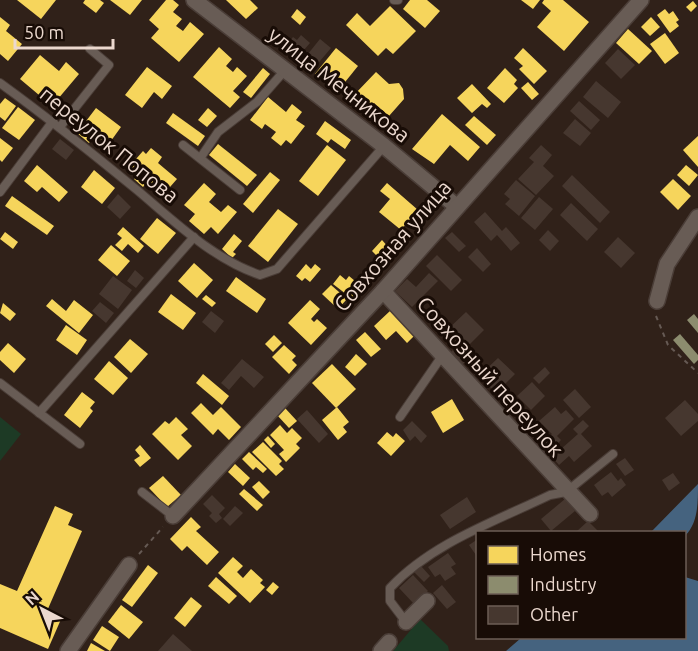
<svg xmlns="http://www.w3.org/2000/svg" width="698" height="651" viewBox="0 0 698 651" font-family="Ubuntu,sans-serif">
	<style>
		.green { fill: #1d3a25 }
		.water { fill: #45637f }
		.homes { fill: #f6d55c }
		.industry { fill: #8c8c6e }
		.building { fill: #46372f }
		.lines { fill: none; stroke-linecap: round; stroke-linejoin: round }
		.lane-casing { stroke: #4a3d37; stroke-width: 10 }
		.street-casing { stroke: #4a3d37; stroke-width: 18 }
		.path { stroke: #665a54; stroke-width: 2; stroke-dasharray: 4.5 4.5; stroke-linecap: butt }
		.lane { stroke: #685c55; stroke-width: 8 }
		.street { stroke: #685c55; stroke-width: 15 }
		.labels { text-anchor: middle; stroke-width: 6; stroke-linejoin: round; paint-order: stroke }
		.street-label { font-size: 21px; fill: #ebd8ce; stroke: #180c06 }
	</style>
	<rect width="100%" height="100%" fill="#302119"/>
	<g class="green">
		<path d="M0,417L21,434L0,461Z"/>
		<path d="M420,619L448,646L449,651H393Z"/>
	</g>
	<g class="water">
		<path d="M698,484C698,504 698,523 685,536L684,532H651Z"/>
		<path d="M685,577L698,581V651H506L521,638H684Z"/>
	</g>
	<g class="homes">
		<path d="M17,0H56L41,19Z"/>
		<path d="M85,0H100L104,3L96,13L83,3Z"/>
		<path d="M110,0H142L130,15Z"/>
		<path d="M166,0H173L179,5L173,12L182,19L176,26L183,31L190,22L204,34L179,62L151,38L159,29L149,20Z"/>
		<path d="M226,0H250L258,8L246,19Z"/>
		<path d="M410,0H427L440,11L425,28L403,9Z"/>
		<path d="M521,0H540L533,9Z"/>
		<path d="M544,0H563L589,22L564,51L537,27L551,11L542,3Z"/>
		<path d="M693,1L697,6L691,12L686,7Z"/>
		<path d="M390,6L416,31L393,54L386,48L378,56L346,25L357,13L370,26Z"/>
		<path d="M297,9L306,17L300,25L291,17Z"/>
		<path d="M665,9L669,14L673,11L679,20L676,22L679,26L670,33L657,15Z"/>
		<path d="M0,17L10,25L6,31L22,44L8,61L0,54Z"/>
		<path d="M651,17L660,27L650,36L641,27Z"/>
		<path d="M628,29L652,51L639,64L616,43Z"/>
		<path d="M665,33L679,53L665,64L650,44Z"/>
		<path d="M219,47L232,59L226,66L233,72L237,67L247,76L233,91L240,97L230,108L193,77Z"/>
		<path d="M336,48L358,66L337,92L315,74Z"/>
		<path d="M523,48L547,71L534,84L519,69L523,66L514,58Z"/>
		<path d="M40,55L59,71L66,62L79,74L52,106L20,79Z"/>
		<path d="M147,67L172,86L162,99L154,92L142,108L125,95Z"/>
		<path d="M263,68L270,74L251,98L243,92Z"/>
		<path d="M505,68L517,80L514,84L518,88L504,103L487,88Z"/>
		<path d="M376,72L389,84L399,83L403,89L404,99L389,116L374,103L369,109L354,95Z"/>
		<path d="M528,82L539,94L532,100L521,88Z"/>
		<path d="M472,84L491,104L487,108L482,104L472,113L457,98Z"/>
		<path d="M268,97L286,112L292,104L302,112L296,120L305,126L291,144L286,140L281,146L271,138L276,132L265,124L262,129L250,120Z"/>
		<path d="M5,98L16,106L5,121L0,117V104Z"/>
		<path d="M18,107L35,120L19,140L2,128Z"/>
		<path d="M96,108L121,127L108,145L95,135L89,143L77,133Z"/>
		<path d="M208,108L217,116L207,127L198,120Z"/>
		<path d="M173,113L205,136L198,146L166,123Z"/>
		<path d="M442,114L480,147L468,161L450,145L434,164L412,149Z"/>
		<path d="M474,116L496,135L487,145L465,125Z"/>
		<path d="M325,121L351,140L345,149L331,139L328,143L316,134Z"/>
		<path d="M698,136V167L683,150Z"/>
		<path d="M0,138L13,148L2,162L0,160Z"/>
		<path d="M218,144L257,175L247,186L209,155Z"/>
		<path d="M327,145L346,160L318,196L299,181Z"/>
		<path d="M151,148L162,157L158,163L177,179L163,195L147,182L143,187L134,179L138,175L129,167L143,151L146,154Z"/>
		<path d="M37,165L68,192L59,202L42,187L37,192L24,181Z"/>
		<path d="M686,165L698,175L689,186L677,175Z"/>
		<path d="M94,170L115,188L102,204L81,187Z"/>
		<path d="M270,172L280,180L253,213L243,204Z"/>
		<path d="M673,179L691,196L678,210L660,192Z"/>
		<path d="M204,183L216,194L209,202L221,212L228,205L237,212L218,234L211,227L204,234L189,221L195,214L184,205Z"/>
		<path d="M387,183L418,210L401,230L379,212L390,199L380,191Z"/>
		<path d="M12,196L54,226L47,235L5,206Z"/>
		<path d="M278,209L298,224L268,262L248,246Z"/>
		<path d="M157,218L176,233L158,254L140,239Z"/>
		<path d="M123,227L144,246L138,253L128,244L122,251L115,245L122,238L117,234Z"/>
		<path d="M5,232L18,242L13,249L0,239Z"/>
		<path d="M234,234L242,241L233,252L236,254L232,258L222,249Z"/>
		<path d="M382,240L389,248L394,243L401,250L386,265L372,251Z"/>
		<path d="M111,245L130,261L117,276L98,260Z"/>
		<path d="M194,263L213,280L197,298L178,281Z"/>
		<path d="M306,264L311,269L315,264L321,269L310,282L305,278L302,281L296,276Z"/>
		<path d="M340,275L346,280L349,276L361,286L358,290L362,293L355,301L333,284Z"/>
		<path d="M236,277L266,299L257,313L226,291Z"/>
		<path d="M331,285L347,299L338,309L322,294Z"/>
		<path d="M171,294L196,313L183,330L158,312Z"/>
		<path d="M206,295L216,303L212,307L202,299Z"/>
		<path d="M52,299L66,311L74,300L93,315L79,333L46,306Z"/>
		<path d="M310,300L320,309L311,319L314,322L317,319L327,328L311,345L288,323Z"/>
		<path d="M3,303L16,314L10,321L0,313Z"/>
		<path d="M390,311L414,336L407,343L396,331L386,340L374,326Z"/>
		<path d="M66,325L87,340L77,355L56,340Z"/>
		<path d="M365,332L381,349L371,357L356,340Z"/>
		<path d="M274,335L282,343L273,352L265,344Z"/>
		<path d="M130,339L148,354L131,373L114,357Z"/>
		<path d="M8,343L26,359L14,373L0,360V352Z"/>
		<path d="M284,345L296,356L292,360L297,365L289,374L272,357Z"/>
		<path d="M356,354L367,364L355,376L345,367Z"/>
		<path d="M109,361L128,378L113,395L94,379Z"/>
		<path d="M332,364L356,389L336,408L312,383Z"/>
		<path d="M203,374L229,396L222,405L196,383Z"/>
		<path d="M82,392L95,402L90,408L93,411L80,428L64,415Z"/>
		<path d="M452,399L464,420L443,433L431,412Z"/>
		<path d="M201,403L213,415L221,407L241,427L229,440L218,429L213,435L191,413Z"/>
		<path d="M337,407L349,422L343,427L347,432L338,440L322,420Z"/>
		<path d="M285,408L297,421L289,428L277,415Z"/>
		<path d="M176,417L188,429L181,435L192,446L178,460L152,434L165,421L169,424Z"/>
		<path d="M280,425L287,433L292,428L302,438L296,444L300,448L286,462L279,454L284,450L270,435Z"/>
		<path d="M387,432L393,437L396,433L405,441L391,456L377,443Z"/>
		<path d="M268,436L275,444L271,448L264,440Z"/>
		<path d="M263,442L282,461L279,464L284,469L276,476L252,452Z"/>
		<path d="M140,445L151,458L140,467L134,460L140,456L135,450Z"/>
		<path d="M249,452L267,469L263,473L256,467L253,470L242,459Z"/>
		<path d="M235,464L250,478L243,486L228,472Z"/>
		<path d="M163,476L181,495L167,507L149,488Z"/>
		<path d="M259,481L270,492L263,499L252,487Z"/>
		<path d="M244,489L263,505L257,511L239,494Z"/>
		<path d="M55,506L73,514L68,525L82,531L47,611L62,617L48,649L0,628V584L17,591Z"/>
		<path d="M191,517L201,527L196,531L219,552L207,565L187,546L182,551L170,539Z"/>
		<path d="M233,557L243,566L237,572L243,578L251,569L263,580L260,583L265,587L250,603L218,573Z"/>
		<path d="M148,565L158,573L132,607L122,600Z"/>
		<path d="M216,577L237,596L229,604L208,586Z"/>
		<path d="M273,582L279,587L272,595L266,590Z"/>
		<path d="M191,597L202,606L185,627L174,618Z"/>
		<path d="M121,605L143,622L129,639L108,622Z"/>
		<path d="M102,626L119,637L110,651L93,640Z"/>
		<path d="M91,643L105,651H87Z"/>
	</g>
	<g class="industry">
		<path d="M694,314L698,319V333L687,320Z"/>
		<path d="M680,334L698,355V360L694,364L673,340Z"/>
	</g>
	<g class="building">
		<path d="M301,35L310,43L297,58L285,47L293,37L297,40Z"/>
		<path d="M320,39L331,48L309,74L299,65Z"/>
		<path d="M618,49L635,65L621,79L605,63Z"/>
		<path d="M596,81L621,102L608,118L583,97Z"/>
		<path d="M579,101L600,120L591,130L570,111Z"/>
		<path d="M575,119L591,133L580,146L563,133Z"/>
		<path d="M60,139L74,150L66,160L52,149Z"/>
		<path d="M541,145L552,155L543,166L554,176L536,195L518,179L534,162L529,158Z"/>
		<path d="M572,175L610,212L600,223L562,186Z"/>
		<path d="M516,180L535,196L519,216L505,204L510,199L504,194Z"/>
		<path d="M118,194L131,207L120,219L107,207Z"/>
		<path d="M539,197L553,209L535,230L521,218Z"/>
		<path d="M571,203L598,229L587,241L560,215Z"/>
		<path d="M485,212L502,231L506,227L520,243L511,251L497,235L491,241L474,222Z"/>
		<path d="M548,230L559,241L550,251L539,240Z"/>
		<path d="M452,232L466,246L459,252L445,238Z"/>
		<path d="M618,237L635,253L621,268L604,252Z"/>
		<path d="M477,248L491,264L483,272L468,257Z"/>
		<path d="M437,255L462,280L451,291L426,266Z"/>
		<path d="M135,270L144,278L136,288L127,281Z"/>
		<path d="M429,273L438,281L412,307L395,291L407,279L416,287Z"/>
		<path d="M113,276L132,290L118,309L99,294Z"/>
		<path d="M100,302L114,313L106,323L92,311Z"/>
		<path d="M211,311L224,321L215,333L202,322Z"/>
		<path d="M466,312L484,330L466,348L472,355L462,365L450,353L459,344L446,331Z"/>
		<path d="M498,358L515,374L502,387L499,384L493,390L479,376Z"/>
		<path d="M242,359L264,377L254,388L241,376L229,390L221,383Z"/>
		<path d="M545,367L550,373L539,384L533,378Z"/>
		<path d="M532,382L545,396L531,410L517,396Z"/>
		<path d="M575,389L591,407L579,418L563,400Z"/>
		<path d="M685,400L698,414V421L681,436L665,418Z"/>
		<path d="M555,407L561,414L566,410L574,419L557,436L561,440L546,455L538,447L552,434L539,421Z"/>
		<path d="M307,410L328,434L319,443L297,419Z"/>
		<path d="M583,420L589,426L581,434L592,446L574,462L569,456L559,465L552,457L578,434L573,429Z"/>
		<path d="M412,421L427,436L421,443L415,436L410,441L403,430Z"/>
		<path d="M625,458L634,470L625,476L616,464Z"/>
		<path d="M611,472L618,481L621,478L626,485L612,497L608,492L602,496L594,485Z"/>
		<path d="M673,473L680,483L669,491L662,480Z"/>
		<path d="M212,495L225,508L219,514L222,518L216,523L209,516L212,513L203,504Z"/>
		<path d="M467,497L476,512L450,529L440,515Z"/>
		<path d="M565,499L575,511L551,531L541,519Z"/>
		<path d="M235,506L243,513L230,526L223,519Z"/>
		<path d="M588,521L599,532H576Z"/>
		<path d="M478,539V558L469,545Z"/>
		<path d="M448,553L456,564L451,567L456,574L445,581L440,574L435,577L428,567Z"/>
		<path d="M421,566L430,576L424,582L414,572Z"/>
		<path d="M413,575L428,591L414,604L399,588Z"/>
		<path d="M442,585L456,602L447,609L433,593Z"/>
		<path d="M173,634L192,651H158Z"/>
	</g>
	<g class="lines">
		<defs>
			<g id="lane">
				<path d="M394,0H398"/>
				<path d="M0,83C47,117 92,153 137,190C175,222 213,259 260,275L277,269L384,146"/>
				<path d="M60,127L109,65L90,49"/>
				<path d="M183,145L240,190"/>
				<path d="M201,157L218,132L257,102L286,69"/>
				<path d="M0,192L53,121"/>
				<path d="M0,383L80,444"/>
				<path d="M39,413L194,237"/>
				<path d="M400,417L442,356"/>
				<path d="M142,492L173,516"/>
				<path d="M406,622L390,601V588C432,543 496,521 550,495L566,492L613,454"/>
			</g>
			<g id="street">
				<path d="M194,0L384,146L456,206"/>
				<path d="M383,291L590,514"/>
				<path d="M657,301L667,264L698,217"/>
				<path d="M173,516L383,291L641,0"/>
				<path d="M406,622L427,601"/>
				<path d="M68,651L129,565"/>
				<path d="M381,651L389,642"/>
			</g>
		</defs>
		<use href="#lane" class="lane-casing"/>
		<use href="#street" class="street-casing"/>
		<g class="path">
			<path d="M656,316L668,345L698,373"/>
			<path d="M139,554L163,527"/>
		</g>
		<use href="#lane" class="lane"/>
		<use href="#street" class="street"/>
	</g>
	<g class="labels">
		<g class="street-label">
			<text transform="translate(339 85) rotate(38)" y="7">улица Мечникова</text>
			<text transform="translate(109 145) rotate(39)" y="7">переулок Попова</text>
			<text transform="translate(393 246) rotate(-49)" y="7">Совхозная улица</text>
			<text transform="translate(490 377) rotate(48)" y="7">Совхозный переулок</text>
		</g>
	</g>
	<rect x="476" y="531" width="210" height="108" fill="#180c06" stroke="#6c5e56" stroke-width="1.5"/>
	<rect x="488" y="546" width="30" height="18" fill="#f6d55c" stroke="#6c5e56" stroke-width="1.5"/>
	<text x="530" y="561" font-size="18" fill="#ebd8ce">Homes</text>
	<rect x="488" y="576" width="30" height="18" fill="#8c8c6e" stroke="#6c5e56" stroke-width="1.5"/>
	<text x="530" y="591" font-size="18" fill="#ebd8ce">Industry</text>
	<rect x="488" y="606" width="30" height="18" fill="#46372f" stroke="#6c5e56" stroke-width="1.5"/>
	<text x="530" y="621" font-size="18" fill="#ebd8ce">Other</text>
	<g transform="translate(42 609) rotate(318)" stroke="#180c06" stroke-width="4.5" paint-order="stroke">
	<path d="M0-4.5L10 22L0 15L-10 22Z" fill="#ebd8ce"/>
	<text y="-9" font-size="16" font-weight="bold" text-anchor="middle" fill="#ebd8ce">N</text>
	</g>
	<path d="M15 39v9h98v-9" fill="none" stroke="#ebd8ce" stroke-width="3"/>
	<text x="24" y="39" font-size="18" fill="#ebd8ce" stroke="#180c06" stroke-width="4.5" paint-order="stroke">50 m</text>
</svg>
